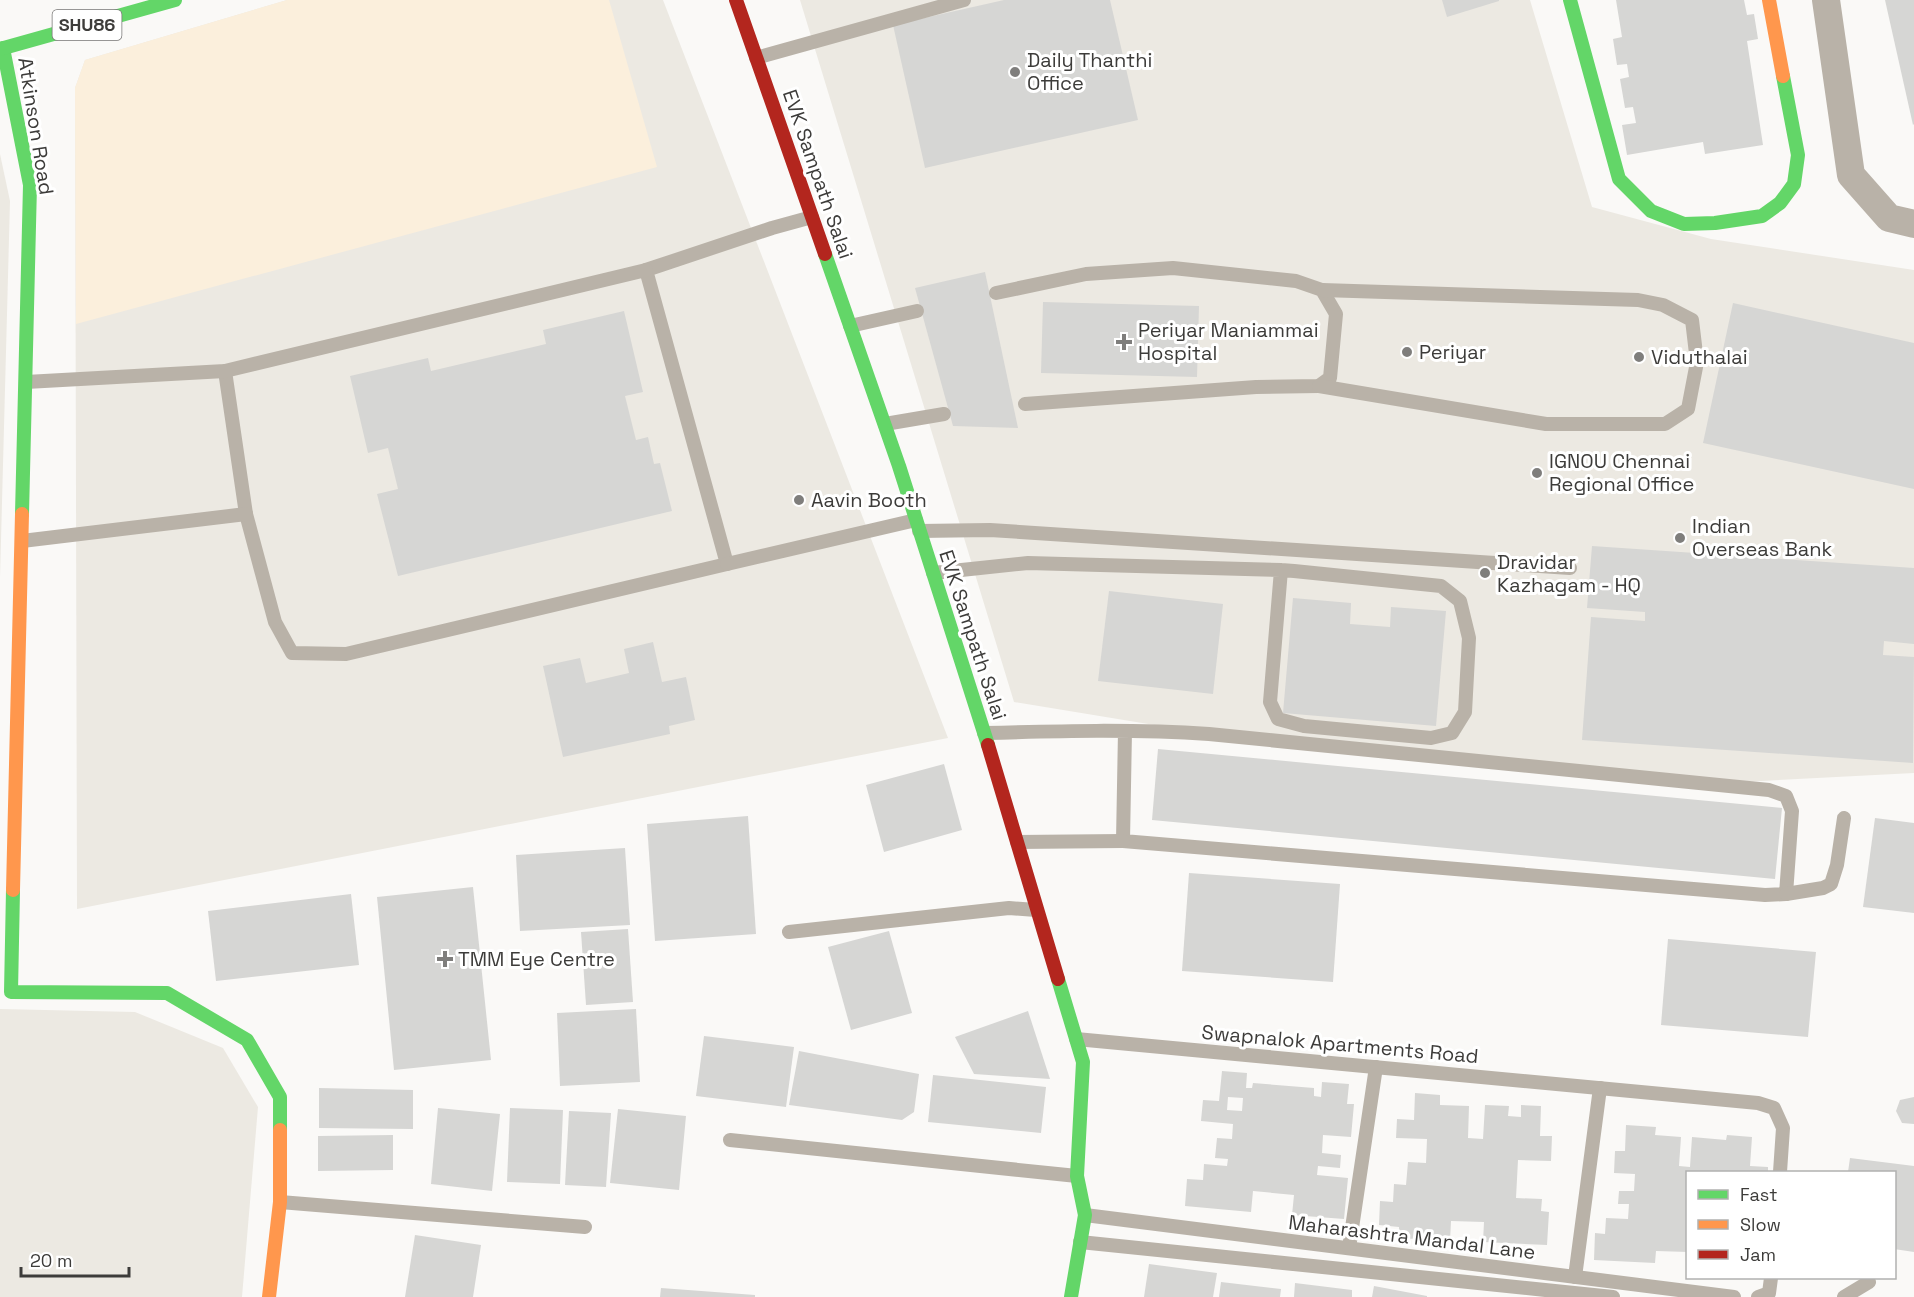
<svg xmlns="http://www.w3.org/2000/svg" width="1914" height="1297" viewBox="0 0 1914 1297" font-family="'Space Grotesk',sans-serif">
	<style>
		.built { fill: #ece9e2 }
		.green { fill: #fbefdc }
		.building { fill: #d6d6d4; fill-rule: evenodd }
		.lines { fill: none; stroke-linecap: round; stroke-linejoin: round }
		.lane { stroke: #b9b2a8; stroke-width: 14 }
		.street { stroke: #b9b2a8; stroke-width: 28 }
		.fast { stroke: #63d668; stroke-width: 14 }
		.slow { stroke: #ff974d; stroke-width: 14 }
		.jam { stroke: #b3261e; stroke-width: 14 }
		.poi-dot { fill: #7f7e7c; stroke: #fff; stroke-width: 2 }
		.labels { text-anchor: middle; stroke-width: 6; stroke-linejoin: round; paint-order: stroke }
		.shield { fill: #fff; stroke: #777675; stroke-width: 1.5 }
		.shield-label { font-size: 18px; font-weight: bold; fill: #3d3c3a }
		.poi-label { font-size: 20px; fill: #3d3c3a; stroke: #fff; text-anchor: start }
		.street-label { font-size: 20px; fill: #3d3c3a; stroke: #fff }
	</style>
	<rect width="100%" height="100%" fill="#faf9f7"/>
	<g class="built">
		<path d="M287,0H663L948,738L77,909L75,88L85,60Z"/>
		<path d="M800,0H1530L1592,207L1711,239L1914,270V773L1704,784L1209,734L1014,702Z"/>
		<path d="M0,154L10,201L0,578Z"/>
		<path d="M0,1009L135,1012L223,1048L258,1107L242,1297H0Z"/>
	</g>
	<path class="green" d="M287,0H609L657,167L76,324L75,88L85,60Z"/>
	<g class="building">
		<path d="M1004,0H1110L1138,120L925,168L893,25Z"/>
		<path d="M1442,0H1499V1L1447,17Z"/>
		<path d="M1616,0H1744L1747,15L1754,14L1758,39L1747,41L1763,145L1705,154L1703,142L1627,155L1622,125L1636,123L1633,107L1625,108L1620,79L1629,77L1627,64L1617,65L1613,39L1622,37Z"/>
		<path d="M1885,0H1914V124L1913,125Z"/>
		<path d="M985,272L1018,428L953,426L915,288Z"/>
		<path d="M1043,302L1199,306L1197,377L1041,373Z"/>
		<path d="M1733,303L1914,343V489L1703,443Z"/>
		<path d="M624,311L643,392L625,396L636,440L648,437L654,464L660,463L672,511L398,576L377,494L398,489L388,448L368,453L350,376L428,358L431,371L546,344L543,330Z"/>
		<path d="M1592,546L1914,568V644L1884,641L1883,655L1914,657L1913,763L1582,740L1591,617L1645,621V612L1587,608Z"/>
		<path d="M1109,591L1223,604L1213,694L1098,681Z"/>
		<path d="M1293,598L1351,603L1350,624L1390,627L1391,607L1446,611L1436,726L1283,713Z"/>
		<path d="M653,642L662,682L686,677L695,720L669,726L670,734L563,757L543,666L580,658L586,683L629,673L624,649Z"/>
		<path d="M1158,749L1782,808L1775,879L1152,820Z"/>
		<path d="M944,764L962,830L884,852L866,785Z"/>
		<path d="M748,816L756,934L655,941L647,824Z"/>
		<path d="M1875,818L1914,823V913L1863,907Z"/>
		<path d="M625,848L630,925L520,931L516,855Z"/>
		<path d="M1189,873L1340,884L1333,982L1182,971Z"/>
		<path d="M473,887L491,1060L394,1070L377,897Z"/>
		<path d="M351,894L359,965L216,981L208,911Z"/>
		<path d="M628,929L633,1002L586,1005L581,932Z"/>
		<path d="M889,931L912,1013L851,1030L828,947Z"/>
		<path d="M1668,939L1816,952L1808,1037L1661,1025Z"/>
		<path d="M636,1009L640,1082L560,1086L557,1013Z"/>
		<path d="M1028,1011L1050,1079L974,1074L955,1037Z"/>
		<path d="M704,1036L794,1047L786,1107L696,1096Z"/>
		<path d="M799,1051L919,1074L914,1112L902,1120L789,1105Z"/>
		<path d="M1222,1071L1247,1073L1246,1088H1252L1253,1083L1314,1088V1096L1321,1097L1322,1082L1349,1084L1347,1104H1354L1351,1137L1323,1135L1322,1153L1341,1155L1340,1168L1318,1166L1317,1175L1348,1178L1344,1219L1292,1215L1294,1195L1253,1191L1251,1212L1185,1206L1187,1179L1203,1180L1204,1164L1227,1166L1228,1159L1215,1158L1217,1138L1232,1139L1233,1124L1201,1121L1203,1100L1219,1101ZM1228,1097L1243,1098L1242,1111L1227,1110Z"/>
		<path d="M933,1075L1046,1087L1041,1133L928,1122Z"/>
		<path d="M319,1088L413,1090V1129L319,1128Z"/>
		<path d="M1415,1093L1440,1095V1105L1469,1106L1468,1138L1483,1139L1485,1105L1509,1106L1508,1116L1521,1117V1105L1541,1106L1540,1136H1552L1551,1161L1518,1160L1516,1198L1542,1199L1541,1211L1549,1212L1547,1245L1483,1242L1484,1222L1451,1221L1450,1241L1399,1238V1227L1379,1225L1380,1201L1393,1202L1394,1184L1406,1185L1408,1162L1426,1163L1427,1139L1396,1138L1397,1119L1414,1120Z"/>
		<path d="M1914,1097V1124L1902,1123L1896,1111L1900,1100Z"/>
		<path d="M438,1108L500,1114L492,1191L431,1184Z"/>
		<path d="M510,1108L563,1110L560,1184L507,1182Z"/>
		<path d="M618,1109L686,1116L679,1190L610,1183Z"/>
		<path d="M569,1111L611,1113L606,1187L565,1185Z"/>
		<path d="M1626,1125L1656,1127L1655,1135L1681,1137L1679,1166L1690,1167L1692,1137L1726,1140L1727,1135L1752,1137L1750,1166L1768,1167V1172H1688V1252L1656,1251L1655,1263L1594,1260L1595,1233L1605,1234L1606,1218L1628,1219L1629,1204H1618L1619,1191H1634L1635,1174L1614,1173L1615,1151H1625Z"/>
		<path d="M393,1135V1170L318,1171V1136Z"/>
		<path d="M1850,1158L1914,1166V1252L1894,1249V1172H1848Z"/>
		<path d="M415,1235L481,1245L473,1297H405Z"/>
		<path d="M1149,1264L1217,1273L1213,1297H1144Z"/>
		<path d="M1221,1282L1281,1289L1280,1297H1219Z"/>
		<path d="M1295,1283L1352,1290V1297H1294Z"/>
		<path d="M1374,1286L1427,1296V1297H1372Z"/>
		<path d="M661,1288L755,1295V1297H660Z"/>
	</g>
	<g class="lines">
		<g class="lane">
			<path d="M756,58L964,0"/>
			<path d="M996,293L1086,274L1173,268L1296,281L1322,290L1336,314L1330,378L1319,386L1256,387L1025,404"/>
			<path d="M850,326L917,311"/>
			<path d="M225,371L246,514L275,622L292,653L346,654L727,564L646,270L772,228L812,217"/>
			<path d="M26,382L225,371L646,270"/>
			<path d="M1319,386L1546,424H1665L1688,409L1697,362L1692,320L1663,305L1638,300L1322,290"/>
			<path d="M885,424L944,414"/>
			<path d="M919,531L990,530L1570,568"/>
			<path d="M22,541L246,514"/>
			<path d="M727,564L916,520"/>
			<path d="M933,573L1028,563L1281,570L1294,571L1441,586L1460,601L1469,638L1465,712L1452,733L1431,738L1304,726L1278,719L1270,702L1281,570"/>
			<path d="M984,733C1059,731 1134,729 1209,734L1769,790L1786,796L1792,811L1786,894L1765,895L1123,841L1125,731"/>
			<path d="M1017,842L1123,841"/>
			<path d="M1786,894L1823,888L1831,884L1837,865L1844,818"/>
			<path d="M789,932L1009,908L1036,910"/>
			<path d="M1076,1039L1758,1103L1774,1108L1783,1128L1780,1172"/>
			<path d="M730,1140L1077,1176"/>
			<path d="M280,1202L585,1227"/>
			<path d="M1085,1215L1734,1297"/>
			<path d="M1080,1242L1613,1297"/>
			<path d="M1349,1248L1376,1067"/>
			<path d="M1575,1277L1600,1088"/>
			<path d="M1758,1297L1769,1293L1771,1278"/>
			<path d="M1844,1297L1869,1282"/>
		</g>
		<path class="street" d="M1826,0L1851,175L1889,218L1914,224"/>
		<g class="fast">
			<path d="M1570,0L1619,179L1651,211L1684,224L1715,223L1762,216L1780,203L1794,184L1798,155L1783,76"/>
			<path d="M3,48L30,185L22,514"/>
			<path d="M0,49L175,0"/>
			<path d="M825,254L899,466L988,745"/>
			<path d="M13,890L11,992L167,993L247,1040L280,1097V1130"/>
			<path d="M1058,979L1083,1062L1077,1176L1085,1215L1071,1297"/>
		</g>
		<g class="slow">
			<path d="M1769,0L1783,76"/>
			<path d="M13,890L22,514"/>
			<path d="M269,1297L280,1202V1130"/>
		</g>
		<g class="jam">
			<path d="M736,0L825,254"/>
			<path d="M988,745L1058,979"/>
		</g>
	</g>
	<g class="poi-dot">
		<circle cx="1015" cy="72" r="6"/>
		<path d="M1121 333h6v6h6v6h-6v6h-6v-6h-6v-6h6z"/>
		<circle cx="1407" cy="352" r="6"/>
		<circle cx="1639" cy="357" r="6"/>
		<circle cx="1537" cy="473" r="6"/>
		<circle cx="799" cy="500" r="6"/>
		<circle cx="1680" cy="538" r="6"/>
		<circle cx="1485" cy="573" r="6"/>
		<path d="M442 950h6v6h6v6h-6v6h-6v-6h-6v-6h6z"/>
	</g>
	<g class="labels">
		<rect class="shield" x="52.5" y="10" width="69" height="30" rx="4.5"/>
		<g class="shield-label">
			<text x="87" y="31">SHU86</text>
		</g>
		<g class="poi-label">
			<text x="1027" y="67">Daily Thanthi<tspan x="1027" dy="23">Office</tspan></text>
			<text x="1138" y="337">Periyar Maniammai<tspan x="1138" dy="23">Hospital</tspan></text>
			<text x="1419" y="359">Periyar</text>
			<text x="1651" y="364">Viduthalai</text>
			<text x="1549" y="468">IGNOU Chennai<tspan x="1549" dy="23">Regional Office</tspan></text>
			<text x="811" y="507">Aavin Booth</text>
			<text x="1692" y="533">Indian<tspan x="1692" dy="23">Overseas Bank</tspan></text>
			<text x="1497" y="569">Dravidar<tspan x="1497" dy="23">Kazhagam - HQ</tspan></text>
			<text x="458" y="966">TMM Eye Centre</text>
		</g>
		<g class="street-label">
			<text transform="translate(36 126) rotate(81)" y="7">Atkinson Road</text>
			<text transform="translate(818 174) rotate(71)" y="7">EVK Sampath Salai</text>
			<text transform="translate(973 635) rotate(72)" y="7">EVK Sampath Salai</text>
			<text transform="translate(1340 1044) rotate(5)" y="7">Swapnalok Apartments Road</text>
			<text transform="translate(1412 1237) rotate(7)" y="7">Maharashtra Mandal Lane</text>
		</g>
	</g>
	<rect x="1686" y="1171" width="210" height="108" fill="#ffffff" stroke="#b1b1b0" stroke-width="1.5"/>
	<rect x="1698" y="1190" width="30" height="9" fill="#63d668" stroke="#b1b1b0" stroke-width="1.5"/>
	<text x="1740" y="1201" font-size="18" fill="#3d3c3a">Fast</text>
	<rect x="1698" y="1220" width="30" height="9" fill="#ff974d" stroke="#b1b1b0" stroke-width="1.5"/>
	<text x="1740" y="1231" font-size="18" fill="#3d3c3a">Slow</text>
	<rect x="1698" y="1250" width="30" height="9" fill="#b3261e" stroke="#b1b1b0" stroke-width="1.5"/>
	<text x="1740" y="1261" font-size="18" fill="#3d3c3a">Jam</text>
	<path d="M21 1267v9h108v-9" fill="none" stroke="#3d3c3a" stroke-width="3"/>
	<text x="30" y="1267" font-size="18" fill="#3d3c3a" stroke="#ffffff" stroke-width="4.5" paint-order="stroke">20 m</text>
</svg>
